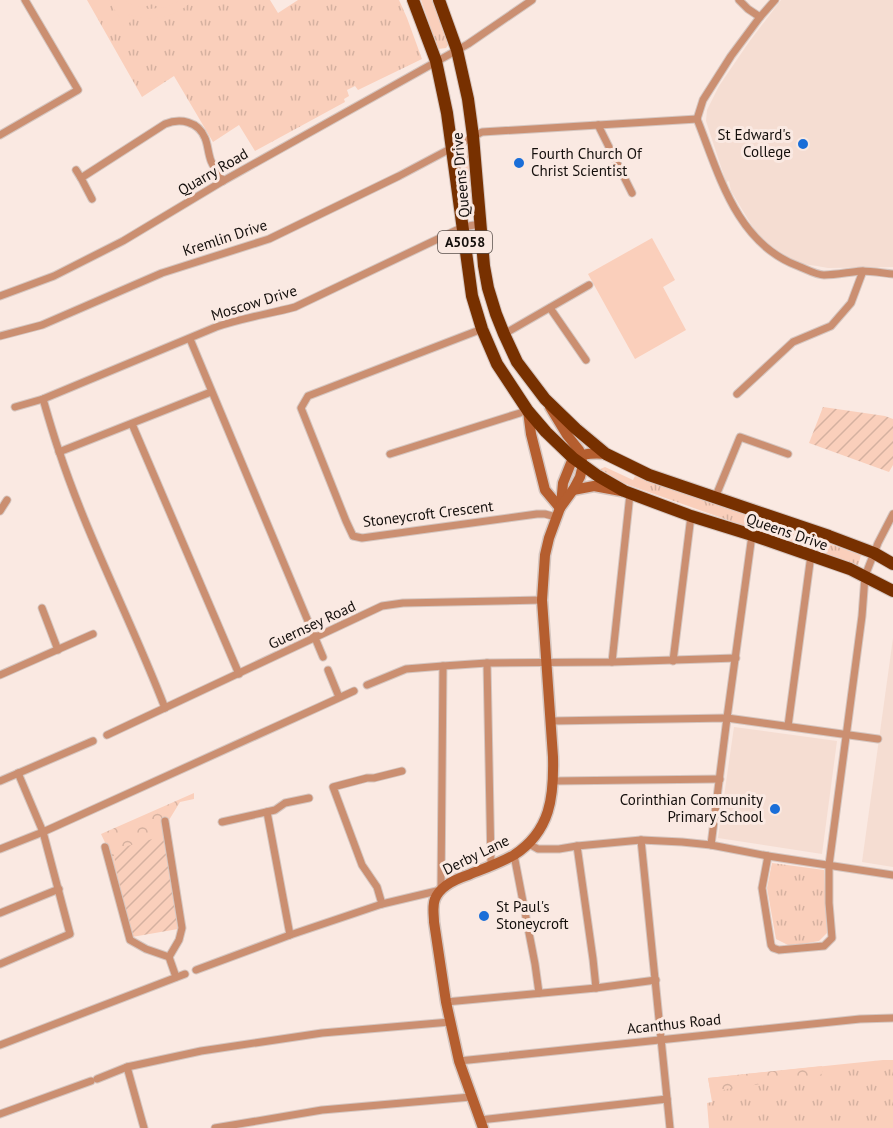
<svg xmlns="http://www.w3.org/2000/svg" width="893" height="1128" viewBox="0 0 893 1128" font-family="'PT Sans',sans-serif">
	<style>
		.built { fill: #f5ddd2 }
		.grass { fill: url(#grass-tufts) }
		.forest { fill: url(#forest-crowns) }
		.garden { fill: url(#garden-furrows) }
		.pitch { fill: #facfbb }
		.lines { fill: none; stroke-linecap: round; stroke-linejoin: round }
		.street-casing { stroke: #d5c6c0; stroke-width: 9 }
		.secondary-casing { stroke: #d5c6c0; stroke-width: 13 }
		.highway-casing { stroke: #d5c6c0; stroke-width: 14 }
		.street { stroke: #cb8f71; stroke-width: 7 }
		.secondary { stroke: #b55e2f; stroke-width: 10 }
		.highway { stroke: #773000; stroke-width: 12 }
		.poi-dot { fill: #1a6ed8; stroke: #fae9e2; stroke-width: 2 }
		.labels { text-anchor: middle; stroke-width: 6; stroke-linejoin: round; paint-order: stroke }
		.shield { fill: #fae9e2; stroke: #59504c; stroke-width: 1.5 }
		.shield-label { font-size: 14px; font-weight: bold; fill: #140f0c }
		.poi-label { font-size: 15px; fill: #140f0c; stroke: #fae9e2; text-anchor: end }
		.street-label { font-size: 15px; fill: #140f0c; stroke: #fae9e2 }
	</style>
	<defs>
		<pattern id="grass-tufts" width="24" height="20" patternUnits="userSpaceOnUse" patternTransform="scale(1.5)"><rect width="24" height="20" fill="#facfbb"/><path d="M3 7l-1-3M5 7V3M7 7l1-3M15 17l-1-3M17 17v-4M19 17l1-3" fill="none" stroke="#d5b1a0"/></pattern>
		<pattern id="forest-crowns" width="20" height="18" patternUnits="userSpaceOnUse" patternTransform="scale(1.5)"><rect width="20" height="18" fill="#facfbb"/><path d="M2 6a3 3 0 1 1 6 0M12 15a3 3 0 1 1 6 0" fill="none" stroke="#d5b1a0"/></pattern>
		<pattern id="garden-furrows" width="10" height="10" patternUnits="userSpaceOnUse" patternTransform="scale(1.5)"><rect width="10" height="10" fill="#facfbb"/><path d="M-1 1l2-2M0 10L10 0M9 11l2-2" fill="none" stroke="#d5b1a0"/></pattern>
	</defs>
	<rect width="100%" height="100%" fill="#fae9e2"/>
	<g class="built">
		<path d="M781,0H893V267L828,268L817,266L802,264L777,252L762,239L755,231L731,191L729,181L726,182L706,121L707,110L719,86L749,42Z"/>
		<path d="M893,638V867L862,862Z"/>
		<path d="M734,727L837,741L822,854L718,838Z"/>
	</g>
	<g class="grass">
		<path d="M87,0H270L278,13L298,0H399L407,18L422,59L358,90L355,86L347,90L349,96L344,99L345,102L255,151L239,125L213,142L174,76L142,97Z"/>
		<path d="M421,0H432L449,44L446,48L438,49Z"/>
		<path d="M605,467L633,480L635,476L861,555L858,566L623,483L600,469Z"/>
		<path d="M772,863L824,870L827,933L819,941L790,946L776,939L767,888Z"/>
		<path d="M883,1060H893V1128H709L707,1103L712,1102L708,1078Z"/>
	</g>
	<g class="forest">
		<path d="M462,146L467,147L469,151L472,202V204L468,206L464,204V202L459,150Z"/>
		<path d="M194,793V799L180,802L169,820V832L163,848L125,886L120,888L110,853L101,834Z"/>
		<path d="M822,1066L823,1073L817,1077L771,1082L754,1085L740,1090L730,1088L711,1094L708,1078Z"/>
	</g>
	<g class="garden">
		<path d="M823,407L885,416L893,419V465L889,472L809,443Z"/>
		<path d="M163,836L178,929L132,937L120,889L113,850Z"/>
	</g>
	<g class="pitch">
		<path d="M109,0H124L132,5L149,9L167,7L180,0H193C176,18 151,23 128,14L132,21L124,26Z"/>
		<path d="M652,238L675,280L663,287L686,330L635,359L588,274Z"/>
	</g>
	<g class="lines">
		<defs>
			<g id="street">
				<path d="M739,0L748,9L760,17"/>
				<path d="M697,119C719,174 736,243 798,266C806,269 816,275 824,275C836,275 849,272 861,271C871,271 883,273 893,274"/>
				<path d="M697,119L703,100L731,56L760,17L775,0"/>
				<path d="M598,125L632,193"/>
				<path d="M0,135L78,90L25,0"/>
				<path d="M76,170L81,178"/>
				<path d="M92,199L81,178L165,124C180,118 198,121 205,138C208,145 208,153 211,161C214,168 218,174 223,181"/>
				<path d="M0,296L54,276L123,241L223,181L468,44L532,0"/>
				<path d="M550,308L586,360"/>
				<path d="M482,329L308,396L301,408L346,521L353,536L362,538L537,514H545L556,517"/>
				<path d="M504,334L589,285"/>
				<path d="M0,336L42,325L162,273L269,239L399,176L482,132L697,119"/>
				<path d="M190,339L323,657"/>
				<path d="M737,394L793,342L831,326L851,303L863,271"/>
				<path d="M43,399C48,416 53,434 59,451C88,539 132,622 165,708"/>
				<path d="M15,407L43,399L216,327C242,318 269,314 295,307L463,227L480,224"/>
				<path d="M132,424L239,674"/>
				<path d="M59,452L211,392"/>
				<path d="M390,454L520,413L527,408"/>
				<path d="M715,498L740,437L788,454"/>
				<path d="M0,511L7,500"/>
				<path d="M42,608L58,650"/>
				<path d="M673,661L691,516"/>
				<path d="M612,662L630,494"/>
				<path d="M487,663L491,865"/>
				<path d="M328,670L339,697"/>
				<path d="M0,675L93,634"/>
				<path d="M367,685L406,669L443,666L487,663L612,662L736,658"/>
				<path d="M551,721L727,718L878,739"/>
				<path d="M788,726L811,555"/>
				<path d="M107,735L382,606L403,603L542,600"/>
				<path d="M0,781L93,741"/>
				<path d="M554,781L720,779"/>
				<path d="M267,812L290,935"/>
				<path d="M165,821L182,928L179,940L169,957"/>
				<path d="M222,822L275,810L285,803L309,798"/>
				<path d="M641,840L670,1128"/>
				<path d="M529,844L538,849H559L577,846L641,840L682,842L711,845L768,856L893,875"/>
				<path d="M711,845L727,718L752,535"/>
				<path d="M577,846L593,959L596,988"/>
				<path d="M105,847L130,940L146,949L169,957L176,977"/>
				<path d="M0,849L43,832L319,707L354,691"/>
				<path d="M514,855L535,964L539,993"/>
				<path d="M768,856L762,888L771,945L773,948L779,950L824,946L832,938L829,903V865L862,616L865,576L878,543L893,514"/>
				<path d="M382,904L377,887L362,865L333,787L367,778H374L402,771"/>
				<path d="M0,913L59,889"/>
				<path d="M0,964L70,934L43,832L18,773"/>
				<path d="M196,970L290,935L382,904L441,890L443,666"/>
				<path d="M446,1002L596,988L656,980"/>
				<path d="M0,1045L185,974"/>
				<path d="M459,1061L860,1019L893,1018"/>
				<path d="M127,1067L144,1128"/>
				<path d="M97,1079L127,1067L201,1051L322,1033L450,1022"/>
				<path d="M0,1114L91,1081"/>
				<path d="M480,1120L667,1099"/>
				<path d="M215,1128L322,1110L471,1097"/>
			</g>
			<g id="secondary">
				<path d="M528,411L531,434L545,490L560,508"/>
				<path d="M573,490L594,486L621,491"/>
				<path d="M561,505L563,483L573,458C584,453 594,453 606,454"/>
				<path d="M483,1128L459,1061L446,1002L434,922C434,915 432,906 435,899C440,886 456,879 468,875C483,869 500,863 514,855C551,831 554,796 553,757L542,600L545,555L549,538L560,508L573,490L580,477L583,465L579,450L567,435L550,407"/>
			</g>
			<g id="highway">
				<path d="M413,0L436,61L447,113L472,296L482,329L497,364L528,411L546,432L573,458L598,476L624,491L691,516L752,535L850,569L893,591"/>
				<path d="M439,0L457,50L468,99L473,136L484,266L488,288L496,314L504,334L517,362L545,399L576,429L606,454L649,475L829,536L874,553L893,564"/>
			</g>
		</defs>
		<use href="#street" class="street-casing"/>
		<use href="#secondary" class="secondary-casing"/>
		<use href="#highway" class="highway-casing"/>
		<use href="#street" class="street"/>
		<use href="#secondary" class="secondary"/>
		<use href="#highway" class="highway"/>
	</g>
	<g class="poi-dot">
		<circle cx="803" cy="144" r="6"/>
		<circle cx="519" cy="163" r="6"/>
		<circle cx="775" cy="809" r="6"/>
		<circle cx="484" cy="916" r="6"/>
	</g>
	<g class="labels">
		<rect class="shield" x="438" y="231" width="54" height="22" rx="4.5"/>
		<g class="shield-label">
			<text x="465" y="247">A5058</text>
		</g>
		<g class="poi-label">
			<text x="791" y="140">St Edward's<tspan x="791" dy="17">College</tspan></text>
			<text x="531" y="159" text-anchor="start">Fourth Church Of<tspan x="531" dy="17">Christ Scientist</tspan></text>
			<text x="763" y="805">Corinthian Community<tspan x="763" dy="17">Primary School</tspan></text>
			<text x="496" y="912" text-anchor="start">St Paul's<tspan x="496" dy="17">Stoneycroft</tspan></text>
		</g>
		<g class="street-label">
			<text transform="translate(213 172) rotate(-30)" y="5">Quarry Road</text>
			<text transform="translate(461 175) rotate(-95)" y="5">Queens Drive</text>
			<text transform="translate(225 238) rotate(-18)" y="5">Kremlin Drive</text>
			<text transform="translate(254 303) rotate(-17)" y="5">Moscow Drive</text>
			<text transform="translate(428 514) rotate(-7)" y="5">Stoneycroft Crescent</text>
			<text transform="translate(787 532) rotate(19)" y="5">Queens Drive</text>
			<text transform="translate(312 625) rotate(-25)" y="5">Guernsey Road</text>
			<text transform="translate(476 855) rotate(-26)" y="5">Derby Lane</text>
			<text transform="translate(674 1024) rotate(-6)" y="5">Acanthus Road</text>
		</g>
	</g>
</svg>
